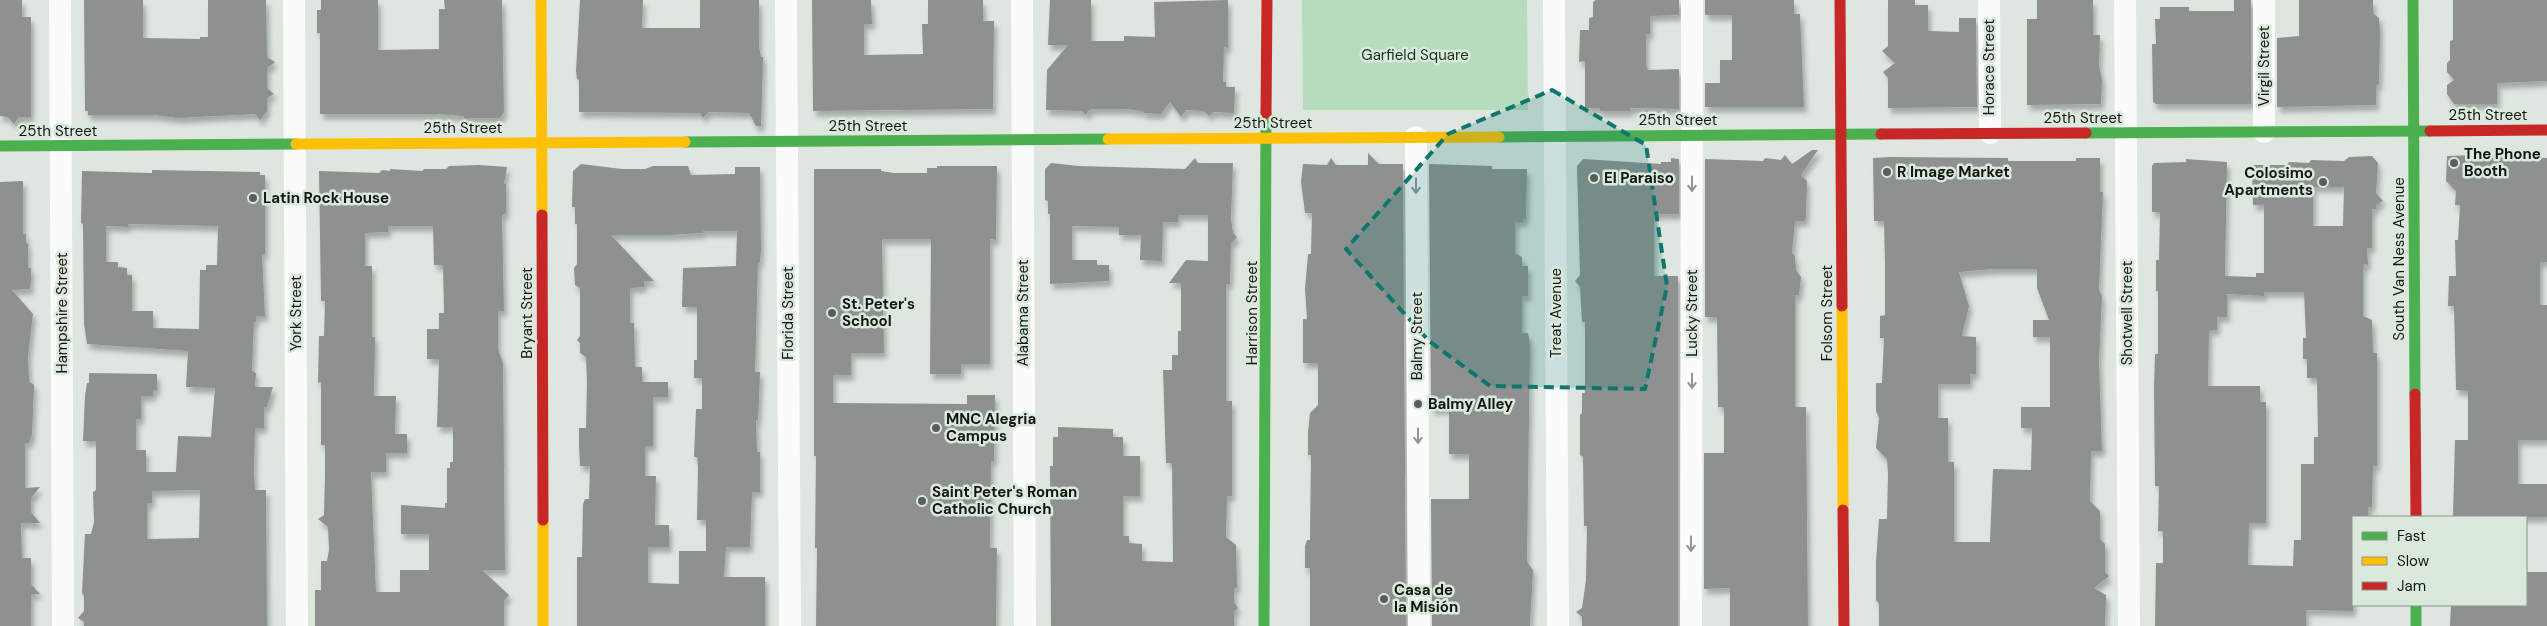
<svg xmlns="http://www.w3.org/2000/svg" width="2547" height="626" viewBox="0 0 2547 626" font-family="'DM Sans',sans-serif">
	<style>
		.green { fill: #b5dcbc }
		.building { fill: #8f9190; fill-rule: evenodd; filter: url(#shadow) }
		.lines { fill: none; stroke-linecap: round; stroke-linejoin: round }
		.street { stroke: #fafbfa; stroke-width: 22 }
		.fast { stroke: #4caf50; stroke-width: 11 }
		.slow { stroke: #ffc107; stroke-width: 11 }
		.jam { stroke: #c62828; stroke-width: 11 }
		.oneway { stroke: #929492 }
		.marked { fill: #0f766e; fill-opacity: 0.2; stroke: #0f766e; stroke-width: 4; stroke-dasharray: 10 6; stroke-linejoin: round }
		.poi-dot { fill: #595f5a; stroke: #dbe9dd; stroke-width: 2 }
		.labels { text-anchor: middle; stroke-width: 5; stroke-linejoin: round; paint-order: stroke }
		.park-label { font-size: 15px; fill: #113319; stroke: #dbe9dd }
		.street-label { font-size: 15px; fill: #121713; stroke: #dbe9dd }
		.poi-label { font-size: 15px; font-weight: bold; fill: #121713; stroke: #dbe9dd; text-anchor: start }
	</style>
	<defs>
		<filter id="shadow"><feDropShadow dx="3" dy="5.5" stdDeviation="2.5" flood-color="#0004"/></filter>
	</defs>
	<rect width="100%" height="100%" fill="#dee6df"/>
	<path class="green" d="M1302,0H1527L1528,110H1303Z"/>
	<g class="building">
		<path d="M0,0H22V17H31V117H19L14,124L8,117L0,116Z"/>
		<path d="M84,0H143V38L200,39V37H208V0H266L267,57L275,62L267,68V88L274,94L267,98V111L260,120L255,114L178,118L154,115H88V111H85Z"/>
		<path d="M321,0H378V50L439,49V9H445L444,0H502L504,112L500,118H464V116L437,114H320V33H317V10H321Z"/>
		<path d="M580,0H643L642,28H700V0H759V46L761,57H763L761,126H756L749,113L708,112L703,118L700,113L579,112V80L577,79L576,71Z"/>
		<path d="M812,0H871L872,24H864V55L923,54L922,24H928V0H983V21H994L993,109L813,111Z"/>
		<path d="M1050,0H1091V41H1124V36L1155,37L1154,2L1228,0V48L1224,47L1223,82H1226V87H1235L1234,113L1213,112L1209,116L1204,111L1186,110L1181,117L1170,102L1161,114L1144,113L1142,111L1125,109H1094L1089,110L1086,115L1082,111L1046,110L1047,70L1068,45H1048Z"/>
		<path d="M1596,0H1679V15L1650,16V34H1646V64L1648,70L1679,69V109L1630,108V111H1600V108H1585V61L1579,62L1580,30H1589V18L1593,17V2Z"/>
		<path d="M1705,0H1794V14H1800L1804,107H1705V83H1720V60H1732V15H1705Z"/>
		<path d="M1888,0H1915V5H1928V31L1959,32V18H1976L1977,107L1888,108V78L1883,72L1895,63L1882,51L1888,46Z"/>
		<path d="M2037,0H2093V35H2100L2099,65L2102,80L2101,104L2027,105V19H2037Z"/>
		<path d="M2234,0H2251V104H2156L2153,102L2152,44H2156L2155,19H2160V7H2189V11H2234Z"/>
		<path d="M2299,0H2373V13L2379,18L2380,32L2379,84L2376,86V105L2277,107V38L2299,36Z"/>
		<path d="M2453,0H2547V81L2497,83V104H2454L2447,94V85L2454,80L2447,72V63L2450,60V41L2453,40Z"/>
		<path d="M1812,150H1818L1801,175L1807,181L1806,216L1805,221H1795L1792,253L1795,256L1796,270L1801,277L1799,295H1795V407H1806L1808,626H1730V588L1704,589V453H1724V407H1718L1717,317H1705V159L1763,161L1765,158L1781,160L1785,155L1792,164Z"/>
		<path d="M1368,153L1379,164H1403L1406,626H1310V568H1305V546L1307,540H1310L1311,455H1308V432L1310,413L1318,405V363H1303V319H1307L1305,289L1308,254H1311L1312,213H1305L1301,182L1303,164L1327,165L1331,158L1336,165H1368Z"/>
		<path d="M2475,155L2477,157H2493L2496,155L2547,158V262H2540V305H2547V440H2518V484H2547V517H2453L2455,440H2468V391L2456,390L2454,306H2448L2449,276H2456L2455,240H2458L2460,205H2455L2456,191L2446,181L2447,156Z"/>
		<path d="M2372,156L2378,163L2376,193L2383,201L2376,205V209H2372V248H2367L2368,265L2364,264L2363,272V316L2372,320L2373,353H2377V466H2373L2372,507H2368V517H2353V611L2306,610V626H2155L2156,563H2163V531H2158L2159,486H2155L2154,388L2155,354H2158V291H2156V260H2159L2160,212H2152V166L2154,163L2186,162V159L2227,162L2225,276L2256,277V273H2264V205H2253L2252,165H2287L2289,162L2309,163L2311,160L2344,161L2349,157ZM2313,187H2344L2343,226H2313ZM2264,292H2304L2306,338H2303V359H2307V378H2317L2318,437H2314V464H2301V540H2294L2293,566L2248,565L2249,523H2266V402H2260V386H2208L2209,330H2217V317H2227V294L2264,296Z"/>
		<path d="M1890,157L2008,158V161H2076V158H2100V192H2103L2099,290L2102,296L2099,360L2102,451H2091L2090,501L2100,511V539L2105,544V572L2109,576L2094,588L2106,595L2105,626H1879V604L1876,600V562L1879,519H1887L1888,474L1887,459L1876,448L1879,418L1876,411V383H1882L1884,338H1880V316L1885,315V263L1884,221H1874L1873,158ZM1993,269H2037V288L2049,320H2033V337H2050V407H2021V428H2032L2031,470L1993,469L1990,542H1954V462H1948V418H1938V384H1970V374H1976V337L1962,336L1969,306L1959,272Z"/>
		<path d="M1195,158L1198,163H1233L1231,219L1233,233L1237,237L1231,243L1230,284H1226V401H1232V496H1227L1226,537L1236,545L1237,587L1234,589V602L1238,608L1234,612V626H1051L1050,466H1053V437H1058V427L1113,429V437H1123V456H1140V496H1123V536H1129V543L1142,544V561L1173,562L1172,463H1166L1163,370H1172V355H1178V331H1181V283H1169L1186,260L1208,261V215H1178V222H1163L1162,261L1140,260L1141,235H1119V227L1072,226V260H1097V265H1109V281L1050,284V214H1048V201L1045,200V169L1051,163L1079,166L1185,169Z"/>
		<path d="M1671,158L1679,159V214H1654V276H1678V626H1582V617L1576,612L1582,608L1586,580L1587,526H1584L1583,457L1580,455V415L1582,413V393H1585V322H1582L1580,287L1575,281L1580,275L1577,166L1583,159L1661,164V162H1671Z"/>
		<path d="M581,164L622,169H645L653,166H688L691,175L735,174V167H760L761,250L760,262H758L755,372H760L759,401L758,420H756L757,452H760V492H752L750,547H726L724,577H765V626H577V557H582L583,504L585,499H589L590,466H580L579,445V428H586L587,381L586,357L580,353V343L577,340L580,336V288L575,285L574,268L577,264V224H575V207H572L573,171ZM703,231H737L736,266L683,268L682,307H697V360H694V378H702V409H696L694,457H697L698,466L697,520H706V551H679V584L648,583V547H669V525H655L656,476H645V446H653V397H668V382H642V367H635L634,323H630V288L644,287V281H654L611,235H668L703,233Z"/>
		<path d="M1429,164L1492,166V169H1527L1526,219H1523V222H1515V253L1522,257V266H1528V296H1522V333H1528L1530,344L1527,562L1533,570L1530,626H1432L1431,499H1469V454H1449V409H1431Z"/>
		<path d="M479,165L507,167L504,183L506,184V213L502,216L504,311H498V349L503,363L505,570H482L509,595L504,601V626H315V590H321V561H327L329,550L328,527L318,519L324,515L325,475V445H321V382L318,383L319,336H324L325,301H321L319,171L379,173L382,170L390,171V169L422,171L424,169H446L449,166ZM388,226H433L434,265H443L444,313H439V329H427V359H439L437,427H453V462H450V468H447V503H445V508L401,505V534H429V570H400V592H376L371,472H386V453H407V434H395L396,396H374L375,337H372V266H365V233L388,232Z"/>
		<path d="M937,166H997L996,240L990,239V364H961V374H930L931,239H882L884,353H851V375H833V403L967,404V395H995L994,461H991L990,548H997L996,626H816L817,548H815L816,456H814V169H881V171L894,173H927V168H937Z"/>
		<path d="M152,170L260,172V175H265V254H262L265,316H256V322H254L252,371L256,373L255,387H273L267,407H264V428H255L254,472L255,490H266L267,626H84V622L78,618L84,611V596L82,593L85,534H91L94,522L93,492L96,490V441H83L85,396L87,383H89V373L157,374V390H153V396H141V419H136V450H146V472H176L178,436L211,437L215,388L186,387L188,351L87,344L84,324L83,224L81,223L82,171L152,173ZM128,224L218,226L217,265H206V270H200L199,329L153,328V311H132V275H127V268L118,267V262H106V226L128,227ZM200,490L199,538L147,539V503H152V491Z"/>
		<path d="M23,181V234H26V243L28,244V268H31V279L30,289L12,290L33,314L28,357L29,381L34,385L32,435L29,443H25V488L40,487L31,498V512L40,523H21L22,558H31V584L40,594H31V626H0V182Z"/>
		<path d="M2526,572H2547V626H2450L2451,605H2526Z"/>
	</g>
	<g class="lines">
		<g class="street">
			<path d="M60,0L63,626"/>
			<path d="M294,0L297,626"/>
			<path d="M786,0L790,626"/>
			<path d="M1022,0L1025,626"/>
			<path d="M1554,0L1558,626"/>
			<path d="M1989,0L1990,133"/>
			<path d="M2125,0L2129,626"/>
			<path d="M2264,0V132"/>
			<path d="M1416,137L1419,626"/>
			<path d="M1691,626L1692,0"/>
		</g>
		<g class="fast">
			<path d="M2413,0L2415,394"/>
			<path d="M2086,133L2430,131"/>
			<path d="M1499,137L1881,134"/>
			<path d="M685,142L1108,139"/>
			<path d="M0,146L296,144"/>
			<path d="M2416,605V626"/>
			<path d="M1264,626L1266,113"/>
		</g>
		<g class="slow">
			<path d="M541,0L542,215"/>
			<path d="M1108,139L1499,137"/>
			<path d="M296,144L685,142"/>
			<path d="M1842,306L1843,510"/>
			<path d="M543,520V626"/>
		</g>
		<g class="jam">
			<path d="M1840,0L1842,306"/>
			<path d="M1266,113L1267,0"/>
			<path d="M2430,131L2547,130"/>
			<path d="M1881,134L2086,133"/>
			<path d="M542,215L543,520"/>
			<path d="M2415,394L2416,517"/>
			<path d="M1843,510L1844,626"/>
		</g>
	</g>
	<defs><path id="oneway-shaft" d="M-6 0H5M1.5-3L5.5 0L1.5 3" fill="none" stroke-width="1.6" stroke-linecap="round" stroke-linejoin="round" transform="scale(1.25)"/></defs>
	<g class="oneway">
		<use href="#oneway-shaft" transform="translate(1692 184) rotate(90)"/>
		<use href="#oneway-shaft" transform="translate(1416 186) rotate(90)"/>
		<use href="#oneway-shaft" transform="translate(1692 381) rotate(90)"/>
		<use href="#oneway-shaft" transform="translate(1418 436) rotate(90)"/>
		<use href="#oneway-shaft" transform="translate(1691 544) rotate(90)"/>
	</g>
	<path class="marked" d="M1552,90L1646,145L1667,286L1645,389L1490,386L1429,341L1346,249L1448,134Z"/>
	<g class="poi-dot">
		<circle cx="2454" cy="163" r="5"/>
		<circle cx="1887" cy="172" r="5"/>
		<circle cx="1594" cy="178" r="5"/>
		<circle cx="2323" cy="182" r="5"/>
		<circle cx="253" cy="198" r="5"/>
		<circle cx="832" cy="313" r="5"/>
		<circle cx="1418" cy="404" r="5"/>
		<circle cx="936" cy="428" r="5"/>
		<circle cx="922" cy="501" r="5"/>
		<circle cx="1384" cy="599" r="5"/>
	</g>
	<g class="labels">
		<g class="park-label">
			<text x="1415" y="60">Garfield Square</text>
		</g>
		<g class="street-label">
			<text transform="translate(2264 66) rotate(-90)" y="5">Virgil Street</text>
			<text transform="translate(1989 67) rotate(-90)" y="5">Horace Street</text>
			<text x="2488" y="120">25th Street</text>
			<text x="2083" y="123">25th Street</text>
			<text x="1678" y="125">25th Street</text>
			<text x="1273" y="128">25th Street</text>
			<text x="868" y="131">25th Street</text>
			<text x="463" y="133">25th Street</text>
			<text x="58" y="136">25th Street</text>
			<text transform="translate(2399 259) rotate(-90)" y="5">South Van Ness Avenue</text>
			<text transform="translate(62 313) rotate(-90)" y="5">Hampshire Street</text>
			<text transform="translate(296 313) rotate(-90)" y="5">York Street</text>
			<text transform="translate(527 313) rotate(-90)" y="5">Bryant Street</text>
			<text transform="translate(788 313) rotate(-90)" y="5">Florida Street</text>
			<text transform="translate(1023 313) rotate(-90)" y="5">Alabama Street</text>
			<text transform="translate(1252 313) rotate(-90)" y="5">Harrison Street</text>
			<text transform="translate(1556 313) rotate(-90)" y="5">Treat Avenue</text>
			<text transform="translate(1692 313) rotate(-90)" y="5">Lucky Street</text>
			<text transform="translate(1827 313) rotate(-90)" y="5">Folsom Street</text>
			<text transform="translate(2127 313) rotate(-90)" y="5">Shotwell Street</text>
			<text transform="translate(1417 336) rotate(-90)" y="5">Balmy Street</text>
		</g>
		<g class="poi-label">
			<text x="2464" y="159">The Phone<tspan x="2464" dy="17">Booth</tspan></text>
			<text x="1897" y="177">R Image Market</text>
			<text x="2313" y="178" text-anchor="end">Colosimo<tspan x="2313" dy="17">Apartments</tspan></text>
			<text x="1604" y="183">El Paraiso</text>
			<text x="263" y="203">Latin Rock House</text>
			<text x="842" y="309">St. Peter's<tspan x="842" dy="17">School</tspan></text>
			<text x="1428" y="409">Balmy Alley</text>
			<text x="946" y="424">MNC Alegria<tspan x="946" dy="17">Campus</tspan></text>
			<text x="932" y="497">Saint Peter's Roman<tspan x="932" dy="17">Catholic Church</tspan></text>
			<text x="1394" y="595">Casa de<tspan x="1394" dy="17">la Misión</tspan></text>
		</g>
	</g>
	<rect x="2352" y="516" width="175" height="90" fill="#dbe9dd" stroke="#8b958c"/>
	<rect x="2362" y="532" width="25" height="8" fill="#4caf50" stroke="#8b958c"/>
	<text x="2397" y="541" font-size="15" fill="#121713">Fast</text>
	<rect x="2362" y="557" width="25" height="8" fill="#ffc107" stroke="#8b958c"/>
	<text x="2397" y="566" font-size="15" fill="#121713">Slow</text>
	<rect x="2362" y="582" width="25" height="8" fill="#c62828" stroke="#8b958c"/>
	<text x="2397" y="591" font-size="15" fill="#121713">Jam</text>
</svg>
